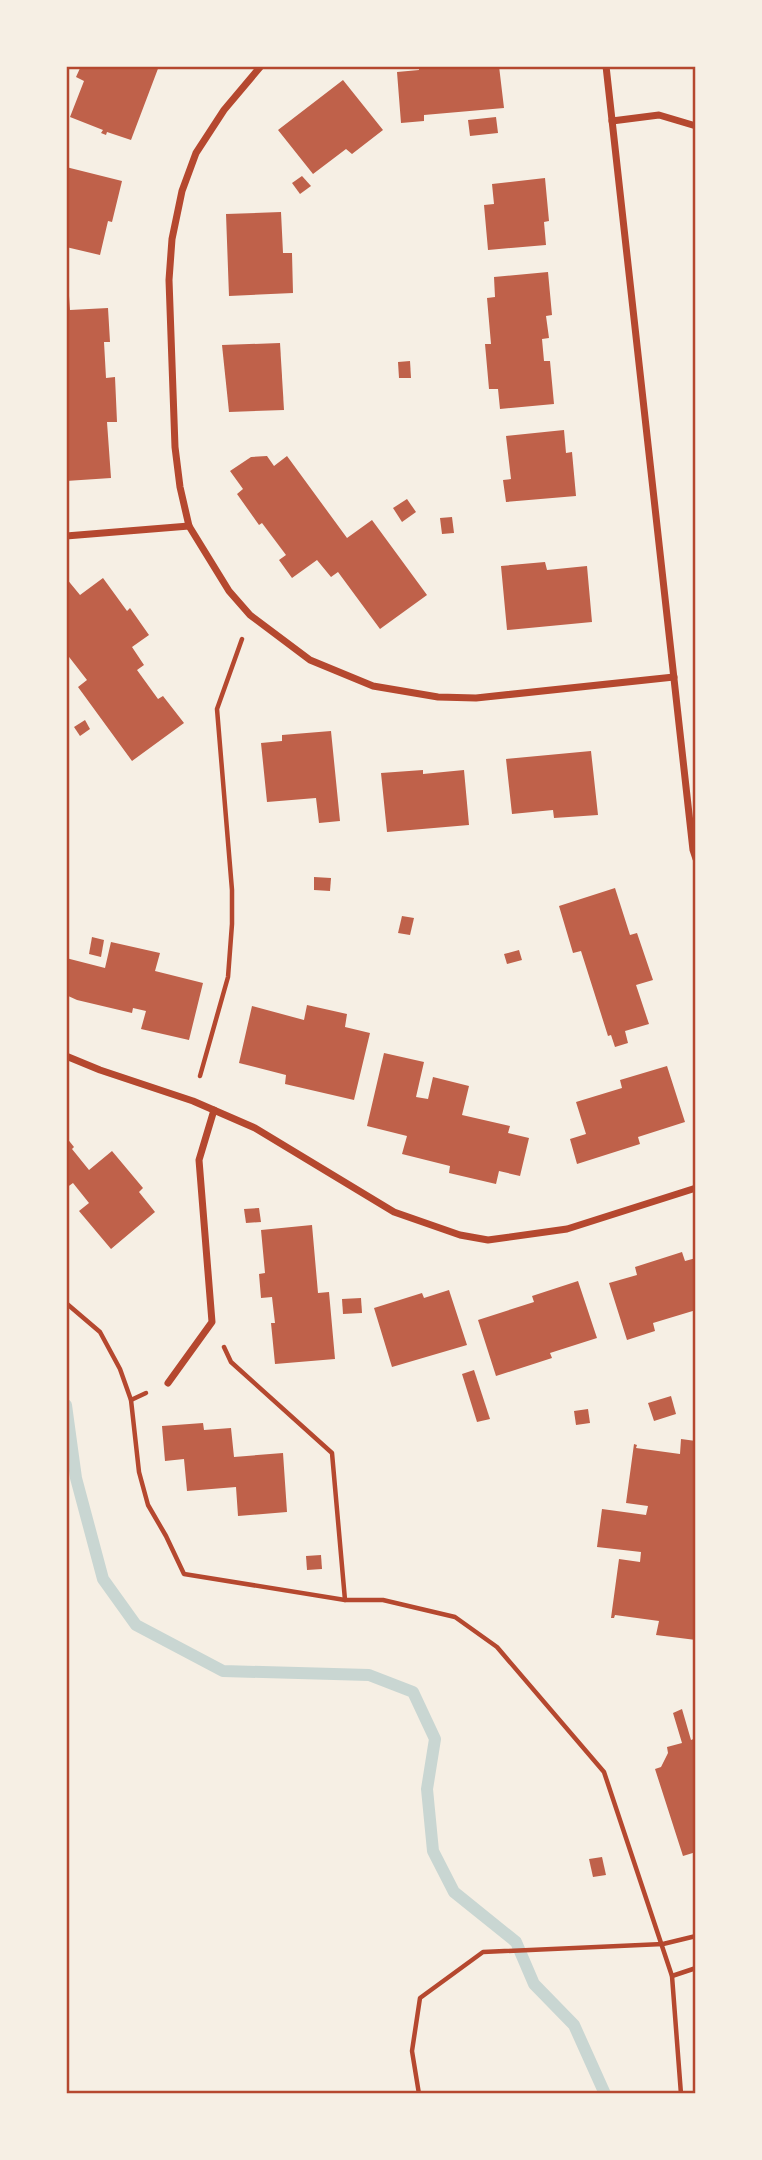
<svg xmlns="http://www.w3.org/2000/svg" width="762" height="2160" viewBox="0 0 762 2160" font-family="'Zilla Slab',serif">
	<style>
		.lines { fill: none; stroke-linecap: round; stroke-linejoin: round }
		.stream { stroke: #c9d6d2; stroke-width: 12 }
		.building { fill: #bf614a }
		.path { stroke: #b5482f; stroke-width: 4.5 }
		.minor { stroke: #b5482f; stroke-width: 7 }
		.neatline { fill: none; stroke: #b5482f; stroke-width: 2.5 }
	</style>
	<rect width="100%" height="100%" fill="#f6efe4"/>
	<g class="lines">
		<path class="stream" d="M66,1405L76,1478L103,1579L136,1625L223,1671L369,1675L413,1692L435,1739L427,1789L433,1851L454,1892L516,1942L534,1984L574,2025L605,2094"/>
	</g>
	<g class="building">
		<path d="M81,66L97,69L98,66H159L131,140L107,132L106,135L101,133L103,130L70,117L84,81L76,77Z"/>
		<path d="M419,66H499L504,108L424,115V121L401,123L397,72L419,70Z"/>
		<path d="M343,80L383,130L352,154L346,149L313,174L278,130Z"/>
		<path d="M496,117L498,133L470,136L468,120Z"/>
		<path d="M66,167L122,181L112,222L108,221L100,255L66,247Z"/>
		<path d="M302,176L311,186L300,194L292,183Z"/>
		<path d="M545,178L549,221L544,222L546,245L488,250L484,205L494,204L492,184Z"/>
		<path d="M281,212L283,253H292L293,293L229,296L226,214Z"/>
		<path d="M548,272L552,315L546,316L549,338L542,339L544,361H550L554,404L500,409L498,389H489L485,344H491L487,298L495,297L494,277Z"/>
		<path d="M66,296H69L70,310L108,308L110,342H104L106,378L115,377L117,422H107L111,478L66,481Z"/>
		<path d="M280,343L284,410L229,412L222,345Z"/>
		<path d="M410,361L411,378H399L398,362Z"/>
		<path d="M564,430L566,453L572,452L576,496L506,502L503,480L511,479L506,436Z"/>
		<path d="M267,456L274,466L287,456L347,538L372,520L427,595L380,629L338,572L331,577L317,560L292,578L279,560L286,555L262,523L259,525L237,494L243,489L230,471L251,457Z"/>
		<path d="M407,499L416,512L402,522L393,508Z"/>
		<path d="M452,517L454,533L442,534L440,518Z"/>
		<path d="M545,562L547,570L587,566L592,622L507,630L501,566Z"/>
		<path d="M66,578L80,595L103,578L127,611L130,608L149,635L132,647L144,665L137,670L158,699L163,696L184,723L132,761L78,687L87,680L66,653Z"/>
		<path d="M85,720L90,729L80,736L74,727Z"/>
		<path d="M331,731L340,821L319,823L316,798L267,802L261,743L282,741V735Z"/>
		<path d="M591,751L598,815L554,818L553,810L512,814L506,759Z"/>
		<path d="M423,770V774L464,770L469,825L387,832L381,773Z"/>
		<path d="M314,877L331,878L330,891L314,890Z"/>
		<path d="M615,888L630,935L637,933L653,980L636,985L649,1024L625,1031L628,1043L615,1047L611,1035L608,1036L581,951L573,953L559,906Z"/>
		<path d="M402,916L414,918L410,935L398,933Z"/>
		<path d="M92,937L104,940L101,957L89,954Z"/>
		<path d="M111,942L160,953L155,971L203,983L189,1040L141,1029L146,1011L133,1008L132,1013L77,1000L66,995V958L105,968Z"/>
		<path d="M519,950L522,960L507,964L504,954Z"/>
		<path d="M307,1005L347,1014L345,1027L370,1033L354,1100L285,1084L286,1075L239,1063L252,1006L304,1020Z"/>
		<path d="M384,1053L424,1062L416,1097L428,1099L433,1077L469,1086L462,1115L510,1126L508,1133L529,1138L520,1176L499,1171L496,1184L449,1173L450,1166L402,1154L407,1136L367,1126Z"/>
		<path d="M667,1066L685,1122L638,1137L640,1144L577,1164L570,1139L586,1134L576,1102L622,1088L620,1080Z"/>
		<path d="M66,1137L74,1147L72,1149L89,1170L112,1151L143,1188L139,1192L155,1212L111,1249L79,1211L89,1203L73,1183L66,1188Z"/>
		<path d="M259,1208L261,1222L246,1223L244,1209Z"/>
		<path d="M312,1225L318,1293L329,1292L335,1359L275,1364L271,1323H275L272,1297L261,1298L259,1274L265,1273L261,1230Z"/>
		<path d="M682,1252L685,1261L696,1258V1310L653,1323L655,1331L627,1340L609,1283L637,1275L635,1267Z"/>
		<path d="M578,1281L597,1338L550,1353L552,1358L496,1376L478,1320L534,1302L532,1296Z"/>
		<path d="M449,1290L467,1345L392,1367L374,1308L422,1293L424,1298Z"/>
		<path d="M361,1298L362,1313L343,1314L342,1299Z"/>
		<path d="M474,1370L490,1419L477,1422L462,1374Z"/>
		<path d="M671,1396L676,1414L654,1421L648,1403Z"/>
		<path d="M588,1409L590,1423L576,1425L574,1411Z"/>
		<path d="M203,1423L204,1430L231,1428L234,1457L283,1453L287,1512L238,1516L236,1487L187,1491L184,1459L165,1461L162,1426Z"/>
		<path d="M681,1439L696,1441V1640L656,1635L659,1621L615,1615L614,1618H611L619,1559L640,1562L641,1552L597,1547L602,1509L646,1515L648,1506L626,1503L634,1444L637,1445L636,1448L680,1454Z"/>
		<path d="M321,1555L322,1569L307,1570L306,1556Z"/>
		<path d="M682,1709L691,1740L696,1738V1852L683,1856L655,1769L661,1767L668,1753L667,1747L682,1743L673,1713Z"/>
		<path d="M602,1857L606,1875L593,1877L589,1859Z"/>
	</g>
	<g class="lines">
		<g class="path">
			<path d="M200,1076L228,977L232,924V890L217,709L242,639"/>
			<path d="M66,1303L100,1332L120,1369L131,1400L139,1472L148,1505L166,1536L184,1574L345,1600H383L455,1617L497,1647L604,1772L672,1976L681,2094"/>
			<path d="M224,1347L231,1362L332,1453L345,1600"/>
			<path d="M131,1400L146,1393"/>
			<path d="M672,1976L696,1968"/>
			<path d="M419,2094L412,2051L420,1998L483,1952L663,1944L696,1936"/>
		</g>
		<g class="minor">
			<path d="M261,66L224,110L196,153L182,191L172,239L169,280L175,447L180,487L189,526L229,591L250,615L310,660L373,686L438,697L476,698L674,677"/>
			<path d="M606,66L693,850L696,859"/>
			<path d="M612,121L659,115L696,126"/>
			<path d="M66,536L189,526"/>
			<path d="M66,1056L100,1070L193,1101L255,1128L394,1212L460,1235L488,1240L567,1229L696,1188"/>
			<path d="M168,1383L212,1322L199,1160L214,1110"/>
		</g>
	</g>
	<rect width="762" height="2160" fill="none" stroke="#f6efe4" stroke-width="136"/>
	<rect x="68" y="68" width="626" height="2024" class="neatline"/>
</svg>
